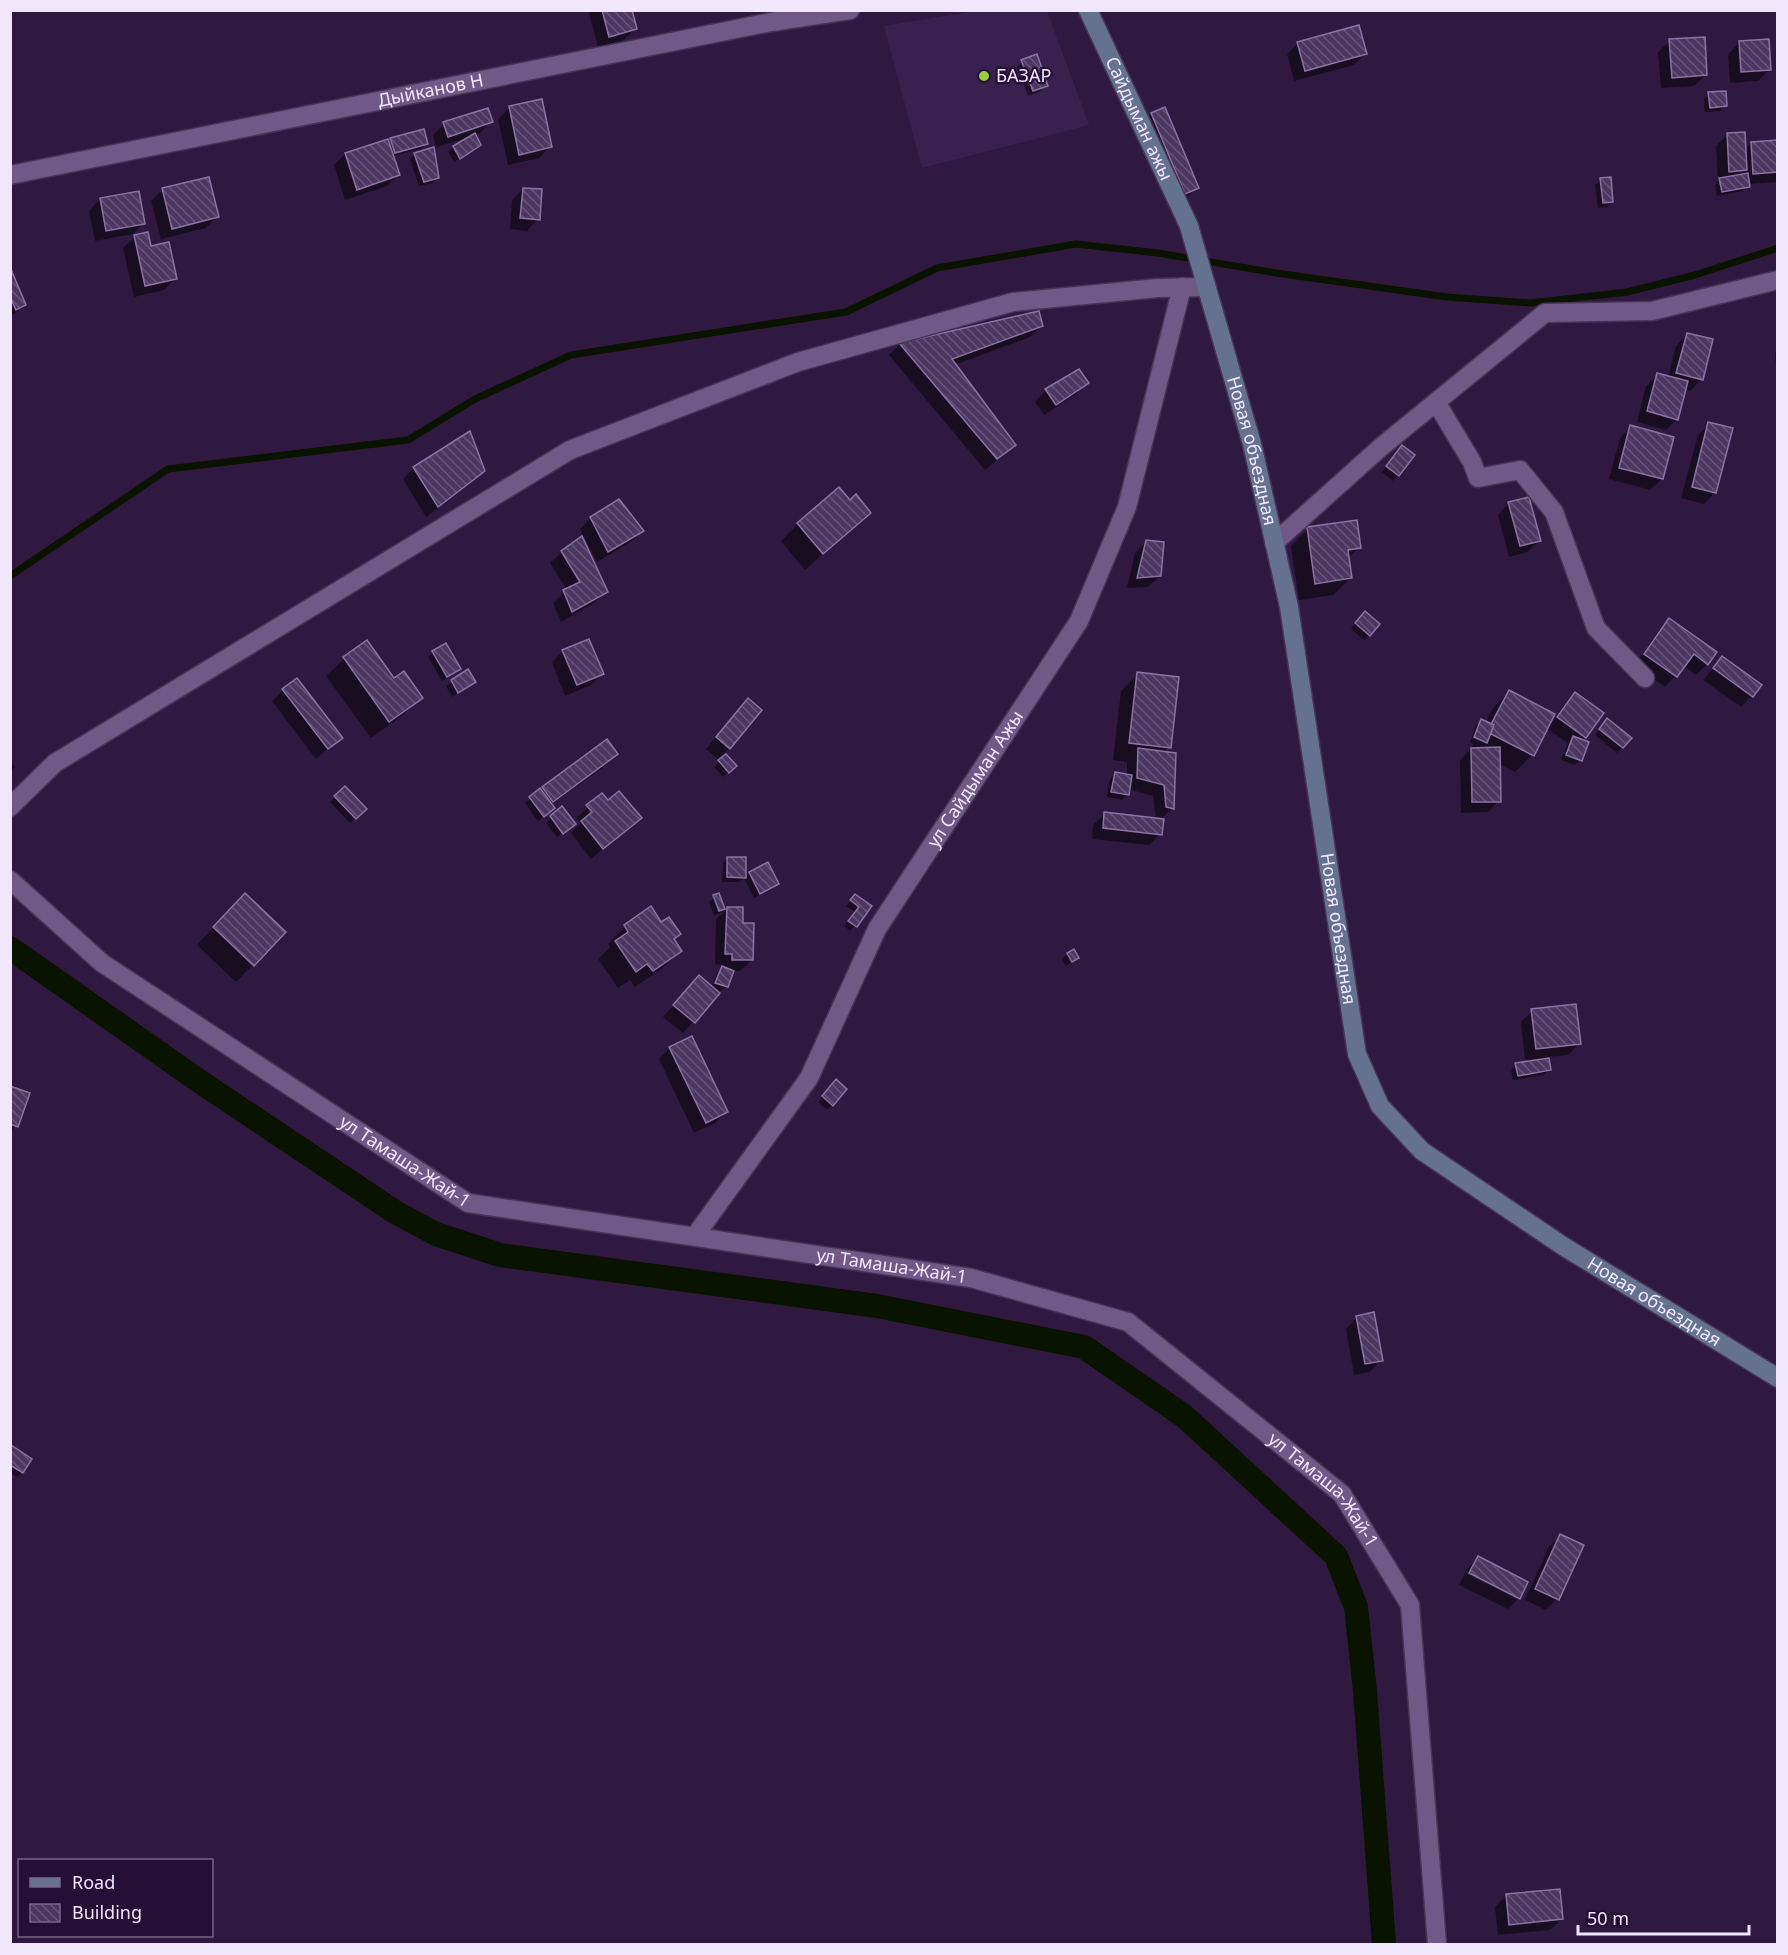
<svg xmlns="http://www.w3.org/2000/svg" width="1788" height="1955" viewBox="0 0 1788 1955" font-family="'Noto Sans',sans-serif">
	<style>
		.built { fill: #3a204f }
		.shadow { fill: #0007 }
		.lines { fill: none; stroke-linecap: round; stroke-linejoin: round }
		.stream { stroke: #0a1300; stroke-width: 7 }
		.canal { stroke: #0a1300; stroke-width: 24 }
		.building { fill: url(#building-back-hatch); stroke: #8b73a3; stroke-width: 1.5 }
		.street-casing { stroke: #473456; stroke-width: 21 }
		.secondary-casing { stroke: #473456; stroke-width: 21 }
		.street { stroke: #705987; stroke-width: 18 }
		.secondary { stroke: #64728f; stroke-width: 18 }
		.poi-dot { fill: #98cb37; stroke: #250f36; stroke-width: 2 }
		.labels { text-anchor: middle; stroke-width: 4.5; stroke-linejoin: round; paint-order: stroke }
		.poi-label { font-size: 18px; fill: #f1e7fc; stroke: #250f36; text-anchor: start }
		.street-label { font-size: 18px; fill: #f1e7fc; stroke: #250f36 }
	</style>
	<defs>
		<pattern id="building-back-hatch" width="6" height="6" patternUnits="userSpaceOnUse" patternTransform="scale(1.5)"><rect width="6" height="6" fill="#4d3761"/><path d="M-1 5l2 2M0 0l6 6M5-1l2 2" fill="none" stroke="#675479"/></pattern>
	</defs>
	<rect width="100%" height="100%" fill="#2f1941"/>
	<path class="built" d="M977,11H1047L1089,125L922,168L884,26Z"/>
	<g class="shadow">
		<path d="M591,10H631L635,29L624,40L598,47L589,13Z"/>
		<path d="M1670,41L1706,75L1694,86L1661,88L1658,52Z"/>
		<path d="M1740,42L1769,70L1758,81L1730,83L1728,54Z"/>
		<path d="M1298,43L1365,53L1354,65L1294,81L1287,54Z"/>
		<path d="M1022,61L1046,85L1041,91L1028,96L1017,67Z"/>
		<path d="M1709,94L1725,105L1720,111L1705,112L1704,99Z"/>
		<path d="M509,108L550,147L539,158L508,165L498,119Z"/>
		<path d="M1152,114L1197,188L1186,199L1140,125Z"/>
		<path d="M491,122L480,133L474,135V150L454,162L448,152L467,138L436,147L433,135L444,124Z"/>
		<path d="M1727,135L1745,150L1751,143L1778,141V182L1748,184L1743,191L1717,196L1715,185L1718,181L1716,146Z"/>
		<path d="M391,139L427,143L421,149L392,156L398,175L387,186L345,200L334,165L345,154L388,143Z"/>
		<path d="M415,154L437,178L432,183L419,186L410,159Z"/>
		<path d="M1600,180L1612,201L1607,207L1598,208L1595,185Z"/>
		<path d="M163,189L217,217L206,228L161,239L151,201Z"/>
		<path d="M523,189L538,219L527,231L510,229L512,200Z"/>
		<path d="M100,199L144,223L133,234L95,241L89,211Z"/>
		<path d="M135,237L150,248L175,279L164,290L134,297L123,248Z"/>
		<path d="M10,271L25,305L10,317Z"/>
		<path d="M1042,326L1030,337L954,365L1014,445L985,470L889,355L900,344Z"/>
		<path d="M1687,334L1702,379L1690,391L1684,389L1677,419L1666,430L1637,422L1646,386L1657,375L1668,377L1676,346Z"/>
		<path d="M1778,350V390L1775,353Z"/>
		<path d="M1087,383L1076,394L1044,415L1035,402L1046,390Z"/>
		<path d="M1709,424L1715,493L1704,504L1681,498L1698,435Z"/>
		<path d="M1631,427L1662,479L1650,490L1609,479L1620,438Z"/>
		<path d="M1397,452L1413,456L1393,481L1382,472Z"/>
		<path d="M414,468L484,470L472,482L426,517L403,479Z"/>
		<path d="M1509,503L1539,541L1528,552L1509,557L1498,515Z"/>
		<path d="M869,513L805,570L781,541L798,524Z"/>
		<path d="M591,518L642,531L631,542L597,562L580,529Z"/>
		<path d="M1308,529L1359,547L1348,559L1351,578L1333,595L1299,600L1291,546Z"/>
		<path d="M581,538L606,592L594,603L561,622L553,603L567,590L550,563L562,552Z"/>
		<path d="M1147,541L1160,576L1148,587L1127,588L1135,553Z"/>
		<path d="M1360,618L1369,635L1364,640L1351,629Z"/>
		<path d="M1669,620L1707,664L1696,675L1684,666L1665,687L1634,666L1658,632Z"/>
		<path d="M366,642L394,680L421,697L403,715L371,738L326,676L344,659Z"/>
		<path d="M563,651L602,674L591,685L565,696L552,662Z"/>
		<path d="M433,652L459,669L442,681L428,657Z"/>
		<path d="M1722,658L1760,686L1741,707L1703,680Z"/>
		<path d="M468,672L474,682L452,697L446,686Z"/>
		<path d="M1138,674L1169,747L1163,753L1173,808L1162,818L1160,834L1149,845L1092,839L1093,825L1105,814L1156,820L1153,796L1128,789L1127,794L1122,800L1107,797L1110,779L1115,773L1127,776V762L1113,760L1121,691Z"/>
		<path d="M283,690L341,737L316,759L272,701Z"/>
		<path d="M1509,692L1551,723L1564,705L1575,694L1585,737L1581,741L1580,760L1575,765L1561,760L1568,743L1546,728L1532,755L1515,772L1499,764V801L1488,812L1461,813L1460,761L1474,744L1470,742L1476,726L1482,721L1485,723L1492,709Z"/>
		<path d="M737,712L729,748L718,759L706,749Z"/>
		<path d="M1602,726L1630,738L1617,753L1595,735Z"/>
		<path d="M616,754L605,766L551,805L548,813L538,821L525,803L543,788Z"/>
		<path d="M726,756L735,766L723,777L714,767Z"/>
		<path d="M10,761L15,767L10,771Z"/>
		<path d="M345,788L365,809L350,823L330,802Z"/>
		<path d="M602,795L607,802L640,818L591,859L571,833L581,823L576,818Z"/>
		<path d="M562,809L571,827L557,837L546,823Z"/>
		<path d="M728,858L745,859L744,878L750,873L777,884L772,889L754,898L744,878L739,882H722L723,863Z"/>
		<path d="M718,895L724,911L727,908L742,925L752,960L740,971H733L726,987L720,991L683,1033L663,1017L699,977L711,987L717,973L722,968V965L715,964L716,919L724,912L714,915L709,902Z"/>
		<path d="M855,896L870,906L850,931L844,926L855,912L846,906Z"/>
		<path d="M228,912L253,965L236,982L197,945Z"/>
		<path d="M625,927L673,940L680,951L663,968L635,987L630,980L618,988L598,959L610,947L608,944Z"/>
		<path d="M1068,954L1077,958L1066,966L1062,959Z"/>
		<path d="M1532,1011L1579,1044L1568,1055L1547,1057L1549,1070L1544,1075L1513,1080L1511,1070L1516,1065L1536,1061L1535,1059L1525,1060L1521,1022Z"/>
		<path d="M670,1048L727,1112L715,1123L694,1133L659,1059Z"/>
		<path d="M831,1086L832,1105L827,1110L818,1102Z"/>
		<path d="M10,1087L16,1126L10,1132Z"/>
		<path d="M1357,1317L1381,1360L1370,1372L1354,1375L1346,1329Z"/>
		<path d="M12,1447L22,1472L17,1477L10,1473Z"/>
		<path d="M1560,1536L1557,1599L1546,1610L1525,1600L1549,1547Z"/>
		<path d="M1478,1558L1526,1582L1519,1598L1508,1609L1459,1585L1465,1573L1517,1599V1595L1466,1570Z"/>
		<path d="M1506,1896L1562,1919L1550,1930L1498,1935L1495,1907Z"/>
	</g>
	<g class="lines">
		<path class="stream" d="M10,576L168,469L408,440L475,399L571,355L846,312L937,268L1076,244L1158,253L1276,273L1447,297L1531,303L1627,292L1695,275L1778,248"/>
		<path class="canal" d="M10,948L199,1081L395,1212L436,1234L500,1255L877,1306L1084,1347L1184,1416L1336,1556L1356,1607L1365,1691L1384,1944"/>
	</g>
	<g class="building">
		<path d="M602,10H632L637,29L609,37Z"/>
		<path d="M1359,25L1367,54L1305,71L1297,42Z"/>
		<path d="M1705,37L1707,75L1672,78L1669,39Z"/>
		<path d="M1769,39L1771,70L1741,72L1739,41Z"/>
		<path d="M1037,54L1048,86L1033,91L1021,60Z"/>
		<path d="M1726,91L1727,106L1710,108L1708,92Z"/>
		<path d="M542,99L552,147L519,155L509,106Z"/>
		<path d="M1165,107L1199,188L1185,194L1151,113Z"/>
		<path d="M488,108L493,122L448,137L443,122Z"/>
		<path d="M424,129L428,144L395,153L390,138Z"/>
		<path d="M1745,132L1747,170L1729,172L1727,133Z"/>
		<path d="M475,133L481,145L460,159L453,146Z"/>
		<path d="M388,139L400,175L357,190L345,153Z"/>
		<path d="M1778,140V172L1753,174L1751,142Z"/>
		<path d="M434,147L439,178L424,182L414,153Z"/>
		<path d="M1748,173L1750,187L1722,192L1719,178Z"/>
		<path d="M209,177L219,217L172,229L162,188Z"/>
		<path d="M1611,177L1613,202L1603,203L1600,178Z"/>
		<path d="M523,188L542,189L540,220L520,218Z"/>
		<path d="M139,191L145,224L106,231L100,198Z"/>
		<path d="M148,232L151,246L169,242L177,279L145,286L134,235Z"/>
		<path d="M10,267L26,305L16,310L10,297Z"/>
		<path d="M1039,311L1043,326L952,359L1016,445L997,459L899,343Z"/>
		<path d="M1687,333L1713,339L1703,380L1676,373Z"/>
		<path d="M1079,369L1089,383L1056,405L1045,389Z"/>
		<path d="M1657,373L1688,381L1678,420L1647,411Z"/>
		<path d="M1708,422L1733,428L1716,493L1692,487Z"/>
		<path d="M1630,425L1674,437L1663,479L1619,468Z"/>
		<path d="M470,431L485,471L438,507L413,467Z"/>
		<path d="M1402,445L1415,455L1399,476L1386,466Z"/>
		<path d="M839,487L850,500L856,494L871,513L823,554L797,523Z"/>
		<path d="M1529,497L1541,541L1520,546L1508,502Z"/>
		<path d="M619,499L644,531L608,552L590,517Z"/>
		<path d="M1357,520L1361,548L1348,550L1352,578L1315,584L1307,527Z"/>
		<path d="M582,536L608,592L572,612L563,590L580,582L561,551Z"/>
		<path d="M1146,540L1164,542L1161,576L1137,578Z"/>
		<path d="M1365,611L1380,624L1370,636L1355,623Z"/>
		<path d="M1669,618L1717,652L1708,665L1694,654L1677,677L1644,654Z"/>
		<path d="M589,639L604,674L577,685L562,650Z"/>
		<path d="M367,640L394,678L404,671L423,698L389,722L343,657Z"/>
		<path d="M446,643L461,669L447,677L432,651Z"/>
		<path d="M1722,656L1762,685L1753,697L1713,668Z"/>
		<path d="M468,669L476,682L458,693L451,680Z"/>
		<path d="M1137,672L1179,677L1171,748L1129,743Z"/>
		<path d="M297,678L343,738L328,749L282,689Z"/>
		<path d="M1509,690L1555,714L1534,756L1487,732Z"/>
		<path d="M1575,692L1604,713L1586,738L1557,717Z"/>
		<path d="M748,698L762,710L730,749L716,737Z"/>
		<path d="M1607,718L1632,738L1623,748L1599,729Z"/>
		<path d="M1481,719L1494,725L1487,743L1474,737Z"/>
		<path d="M1573,736L1589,742L1582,761L1566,755Z"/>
		<path d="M607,739L618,754L553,802L542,787Z"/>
		<path d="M1500,747L1501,802H1472L1471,748Z"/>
		<path d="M1138,748L1176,753L1174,809L1166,807L1164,785L1137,778Z"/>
		<path d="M726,754L737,766L729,773L718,760Z"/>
		<path d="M1115,772L1132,775L1129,795L1111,792Z"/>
		<path d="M345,786L367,809L356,819L334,796Z"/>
		<path d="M540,788L555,808L544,817L529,797Z"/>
		<path d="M619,791L642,818L603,849L581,821L592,812L586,805L602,793L608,800Z"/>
		<path d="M562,806L576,824L563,834L550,816Z"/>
		<path d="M1104,812L1164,819L1162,835L1103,828Z"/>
		<path d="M727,857H746V878L727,877Z"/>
		<path d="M768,862L779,884L760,894L749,872Z"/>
		<path d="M245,893L286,932L254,966L213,927Z"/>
		<path d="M719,893L725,909L719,911L713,895Z"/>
		<path d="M855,894L872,906L857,927L848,921L859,907L850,900Z"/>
		<path d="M651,906L661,922L669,917L681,934L674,939L682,951L653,971L647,964L636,972L615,941L628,932L624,925Z"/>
		<path d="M727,907H743V923H754L753,960H732V954H725Z"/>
		<path d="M1074,949L1079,958L1072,962L1067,953Z"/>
		<path d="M722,966L734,971L728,987L715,983Z"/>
		<path d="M699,975L720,993L695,1023L673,1005Z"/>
		<path d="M1576,1004L1581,1044L1536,1049L1531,1009Z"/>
		<path d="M692,1036L728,1112L706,1123L669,1047Z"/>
		<path d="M1549,1058L1551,1070L1518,1076L1515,1063Z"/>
		<path d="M836,1079L847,1089L833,1106L822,1096Z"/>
		<path d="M10,1086L30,1093L18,1127L10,1124Z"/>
		<path d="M1374,1312L1383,1361L1365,1364L1356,1316Z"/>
		<path d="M11,1445L32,1459L23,1473L10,1465Z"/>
		<path d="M1560,1534L1584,1545L1559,1600L1535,1589Z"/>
		<path d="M1478,1556L1528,1582L1520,1599L1469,1573Z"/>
		<path d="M1560,1889L1563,1919L1509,1925L1506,1894Z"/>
	</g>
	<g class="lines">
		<defs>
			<g id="street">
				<path id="s1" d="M10,175L771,22L850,10"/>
				<path d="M1436,402L1472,462L1478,478L1520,470L1554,512L1596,628L1645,678"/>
				<path d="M1274,543L1381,447L1545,313L1652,311L1778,280"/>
				<path d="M10,807L55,763L570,450L798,362L1013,302L1158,288L1206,287"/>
				<path id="s2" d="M10,880L102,963L468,1203L971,1278L1128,1322L1342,1494L1410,1605L1437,1944"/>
				<path id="s3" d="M695,1236L809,1078L877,929L1079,621L1127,507L1182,287"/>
			</g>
			<g id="secondary">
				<path id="s4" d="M1088,10L1189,226L1252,444L1289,607L1357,1054L1380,1106L1422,1151L1563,1246L1778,1378"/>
			</g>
		</defs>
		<use href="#street" class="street-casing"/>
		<use href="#secondary" class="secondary-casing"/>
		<use href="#street" class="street"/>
		<use href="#secondary" class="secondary"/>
	</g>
	<circle class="poi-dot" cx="984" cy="76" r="6"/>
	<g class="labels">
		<g class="poi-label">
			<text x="996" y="82">БАЗАР</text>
		</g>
		<g class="street-label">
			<text dy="6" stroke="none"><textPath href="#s1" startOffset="429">Дыйканов Н</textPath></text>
			<text dy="6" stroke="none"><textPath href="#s4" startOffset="120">Сайдыман ажы</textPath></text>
			<text dy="6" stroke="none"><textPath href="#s4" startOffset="472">Новая объездная</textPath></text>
			<text dy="6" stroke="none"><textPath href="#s3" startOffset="538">ул Сайдыман Ажы</textPath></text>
			<text dy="6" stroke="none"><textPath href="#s4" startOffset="958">Новая объездная</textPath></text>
			<text dy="6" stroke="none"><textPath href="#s2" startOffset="486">ул Тамаша-Жай-1</textPath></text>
			<text dy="6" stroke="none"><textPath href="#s2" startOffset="990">ул Тамаша-Жай-1</textPath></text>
			<text dy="6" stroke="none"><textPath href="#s4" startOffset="1480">Новая объездная</textPath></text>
			<text dy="6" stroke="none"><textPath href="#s2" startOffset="1492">ул Тамаша-Жай-1</textPath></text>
		</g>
	</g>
	<rect width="1788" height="1955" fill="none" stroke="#f1e7fc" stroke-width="24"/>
	<rect x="18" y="1859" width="195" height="78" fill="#250f36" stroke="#776585" stroke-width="1.5"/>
	<rect x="30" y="1878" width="30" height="9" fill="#64728f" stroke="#776585" stroke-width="1.5"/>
	<text x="72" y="1889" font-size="18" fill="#f1e7fc">Road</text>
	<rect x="30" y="1904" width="30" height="18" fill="url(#building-back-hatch)" stroke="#776585" stroke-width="1.5"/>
	<text x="72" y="1919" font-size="18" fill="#f1e7fc">Building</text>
	<path d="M1578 1925v9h171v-9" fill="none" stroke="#f1e7fc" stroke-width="3"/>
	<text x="1587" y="1925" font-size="18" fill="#f1e7fc" stroke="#250f36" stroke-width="4.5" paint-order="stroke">50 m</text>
</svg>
